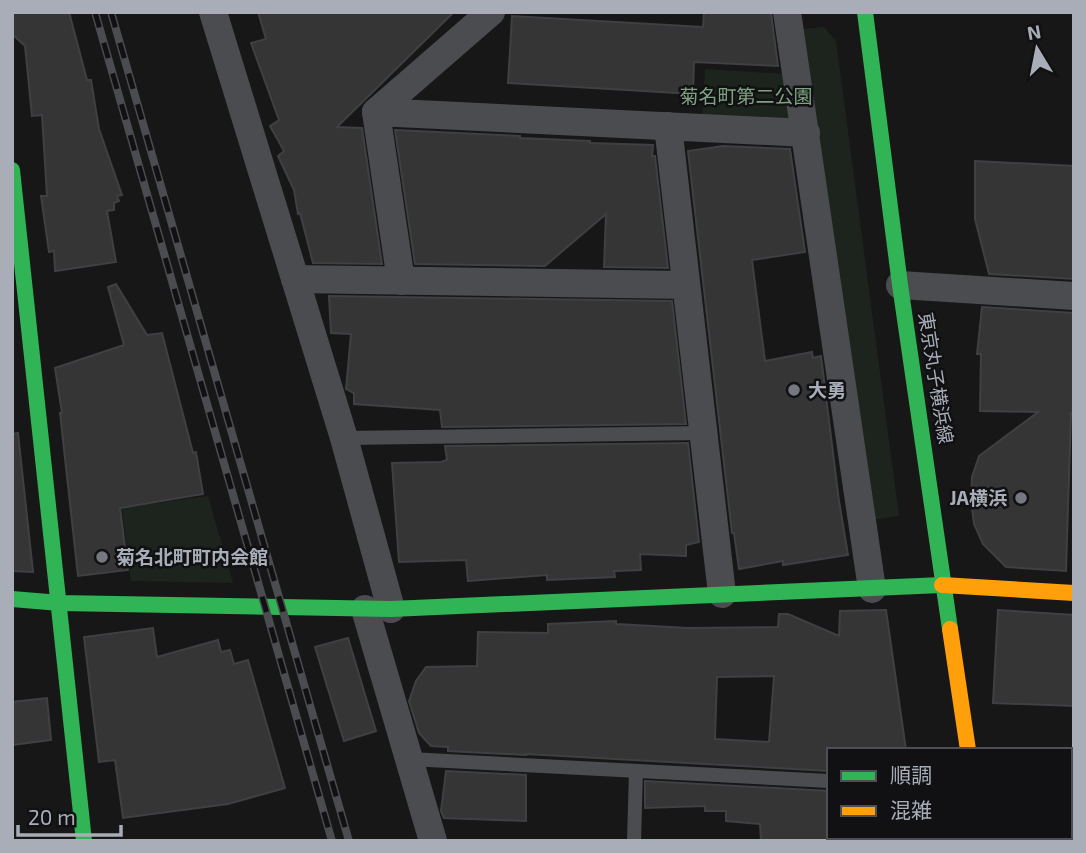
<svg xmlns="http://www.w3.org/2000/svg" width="1086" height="853" viewBox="0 0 1086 853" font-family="'Exo 2','Noto Sans JP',sans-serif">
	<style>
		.green { fill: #1d241e }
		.building { fill: #353536; stroke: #3f4043; stroke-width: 2; fill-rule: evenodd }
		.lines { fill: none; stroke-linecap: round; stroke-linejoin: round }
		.lane { stroke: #4b4c50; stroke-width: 14 }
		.street { stroke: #4b4c50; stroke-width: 28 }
		.fast { stroke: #30b455; stroke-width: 16 }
		.slow { stroke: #ff9f0a; stroke-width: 16 }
		.rail-casing { stroke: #4b4c4f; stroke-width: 8 }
		.rail { stroke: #111113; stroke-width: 5; stroke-dasharray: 16; stroke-linecap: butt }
		.poi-dot { fill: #757880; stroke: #111113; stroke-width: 2.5 }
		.labels { text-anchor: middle; stroke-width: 5; stroke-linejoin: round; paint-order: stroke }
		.park-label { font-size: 19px; fill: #7fa381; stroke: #111113 }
		.street-label { font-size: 19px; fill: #a8adb8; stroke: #111113 }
		.poi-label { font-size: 19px; font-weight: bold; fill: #a8adb8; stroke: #111113; text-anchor: start }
	</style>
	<rect width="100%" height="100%" fill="#171717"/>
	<g class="green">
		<path d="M824,27L836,41L899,516L872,520L803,29Z"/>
		<path d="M705,69L784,74L795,122L702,118Z"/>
		<path d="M208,496L233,583L131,581L122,508Z"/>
	</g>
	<g class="building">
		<path d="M12,12H69L87,80H91L99,129L122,195L117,196L119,201L114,203V210L107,211L116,262L55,271L54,251L49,252L41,196H47L42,115L32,116L25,46L12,34Z"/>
		<path d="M258,12H454L337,127L362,128L382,264L313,263L300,213L298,214L294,190L278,156L284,151L270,126L279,120L251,43L266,39Z"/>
		<path d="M704,12L771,13L778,66L694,62L693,94L508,83L512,16L703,27Z"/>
		<path d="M395,130L520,136V138L590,141V143L653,145L652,156H655L668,268L604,267L606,214L545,266L415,264Z"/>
		<path d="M723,146L790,149L805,252L752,260L765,361L812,352L813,358L821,356L839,501L848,555L783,565V561L739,569L734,533H732L688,151Z"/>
		<path d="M975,161L1074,166V279L989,274L975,219Z"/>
		<path d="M116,284L147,335L162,333L193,453L196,452L203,494L120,508L128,570L78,576L60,413H62L55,368L124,345L108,287Z"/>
		<path d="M329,296L672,301L686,424L442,427L440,410L354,404V393L346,389L351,334L331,333Z"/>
		<path d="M982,307L1074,313V413H1071L1066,571L1006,567L983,544L974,524L971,500L972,477L979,456L1038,412L980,411L981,354H977Z"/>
		<path d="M18,433L33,572L12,571V434Z"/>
		<path d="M688,443L699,542L686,545V556L640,554L641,570L614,571L615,577L547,580V575L468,581L466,560L399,562L392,463L441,462L447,460L445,446Z"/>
		<path d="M886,610L906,750H829V771L526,754V755L448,751V747L431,746L419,733L409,701L416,681L426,667L477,666L478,632L548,633V624L616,621V624L688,628L778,627L779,614H788L839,636L840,611ZM774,676L769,742L715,739L717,677Z"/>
		<path d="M998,610L1074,615V706L993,703Z"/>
		<path d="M153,628L157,657L218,640L221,652L230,650L234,664L248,660L285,788L228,804L123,818L115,760L99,762L84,637Z"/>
		<path d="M348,638L376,731L344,741L315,647Z"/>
		<path d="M47,698L51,740L12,745V702Z"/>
		<path d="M446,771L526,775V821L444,818L441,811Z"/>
		<path d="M645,781L829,791V841H761L760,824L726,821V811H705V806L645,808Z"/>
	</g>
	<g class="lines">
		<g class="lane">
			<path d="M344,438L704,433"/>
			<path d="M409,759L829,781"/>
			<path d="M634,841L636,771"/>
		</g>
		<g class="street">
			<path d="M213,12L344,438L391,609"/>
			<path d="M787,12L872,589"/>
			<path d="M376,112L806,133"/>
			<path d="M668,126L722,594"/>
			<path d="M295,279L686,285"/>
			<path d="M401,281L376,112L491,12"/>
			<path d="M900,285L1074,296"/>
			<path d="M365,609L433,841"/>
		</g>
		<g class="fast">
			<path d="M865,12L900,285L950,629"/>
			<path d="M12,170L84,841"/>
			<path d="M12,599L60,603L391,609L942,585"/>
		</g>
		<g class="slow">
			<path d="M942,585L1074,593"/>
			<path d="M950,629L968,750"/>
			<path d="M980,837V841"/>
		</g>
		<defs>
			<g id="rail">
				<path d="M95,12L332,841"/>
				<path d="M111,12L349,841"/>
			</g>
		</defs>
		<use href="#rail" class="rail-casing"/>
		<use href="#rail" class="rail"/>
	</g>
	<g class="poi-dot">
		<circle cx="794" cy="390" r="7"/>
		<circle cx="1021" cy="498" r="7"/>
		<circle cx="102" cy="557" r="7"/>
	</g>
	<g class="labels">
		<g class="park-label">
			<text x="746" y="103">菊名町第二公園</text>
		</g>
		<g class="street-label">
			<text transform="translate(936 378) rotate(81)" y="7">東京丸子横浜線</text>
		</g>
		<g class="poi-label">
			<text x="808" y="397">大勇</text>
			<text x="1007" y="505" text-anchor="end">JA横浜</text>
			<text x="116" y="564">菊名北町町内会館</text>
		</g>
	</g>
	<rect width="1086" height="853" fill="none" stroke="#a8adb8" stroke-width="28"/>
	<rect x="827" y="748" width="245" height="91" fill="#111113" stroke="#4d4f55" stroke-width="2"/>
	<rect x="841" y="771" width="35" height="10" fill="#30b455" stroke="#4d4f55" stroke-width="2"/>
	<text x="890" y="783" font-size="21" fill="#a8adb8">順調</text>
	<rect x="841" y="806" width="35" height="10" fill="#ff9f0a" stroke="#4d4f55" stroke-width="2"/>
	<text x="890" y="818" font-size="21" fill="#a8adb8">混雑</text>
	<g transform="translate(1037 49) rotate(350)" stroke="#111113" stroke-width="5" paint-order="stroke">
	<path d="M0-5L12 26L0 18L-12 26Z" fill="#a8adb8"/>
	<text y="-10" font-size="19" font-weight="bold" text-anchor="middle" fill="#a8adb8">N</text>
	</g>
	<path d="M18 825v10h103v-10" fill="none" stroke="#a8adb8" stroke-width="3.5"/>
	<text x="28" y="825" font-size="21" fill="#a8adb8" stroke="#111113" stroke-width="5" paint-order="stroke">20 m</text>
</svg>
